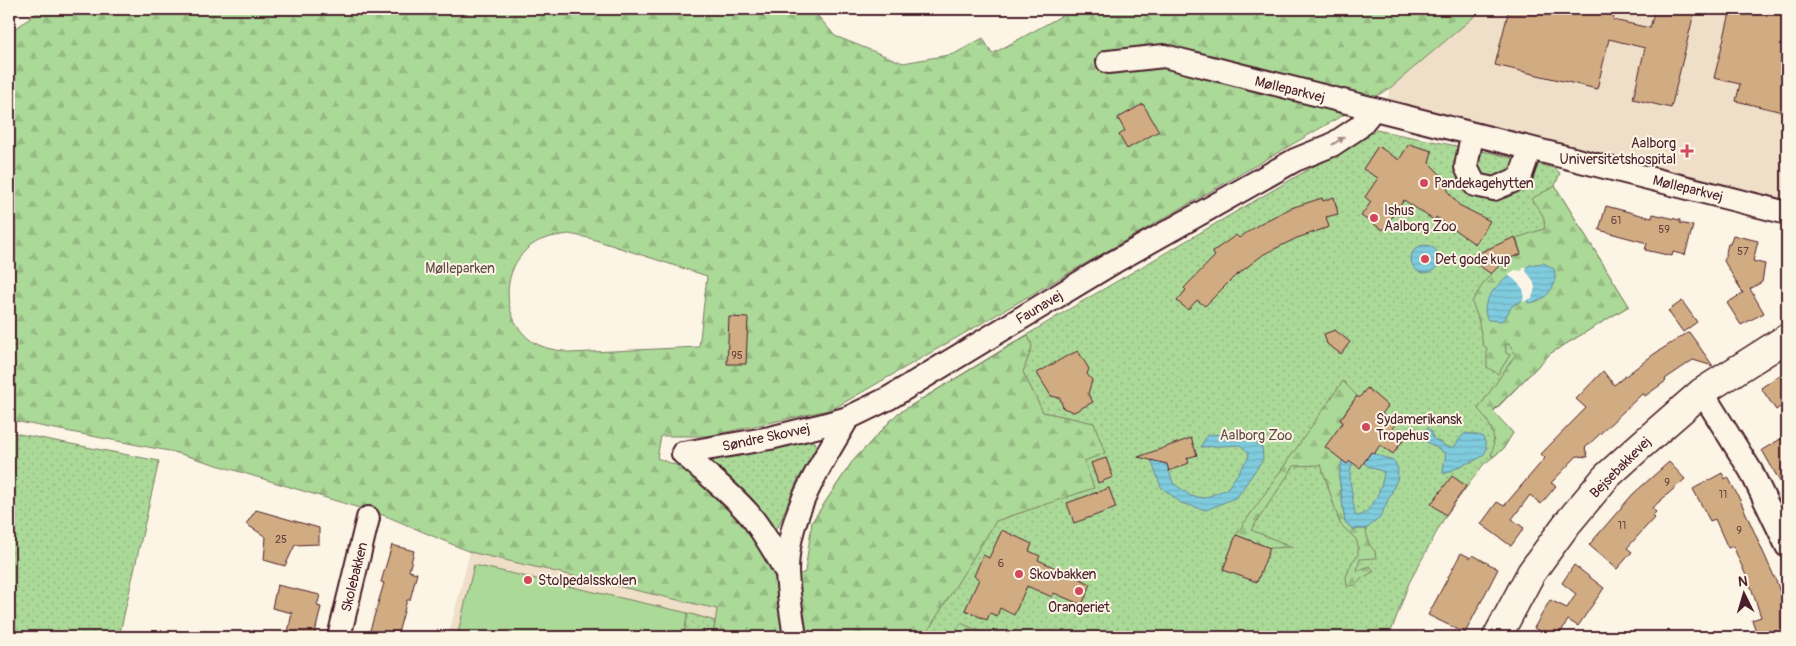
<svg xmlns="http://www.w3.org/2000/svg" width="1796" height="646" viewBox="0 0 1796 646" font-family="Pangolin,sans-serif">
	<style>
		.built { fill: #efdfc8 }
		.grass { fill: url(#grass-dots); stroke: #7a7c62 }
		.forest { fill: url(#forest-firs); stroke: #7a7c62; fill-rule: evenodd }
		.pitch { fill: #abd998; stroke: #7a7c62 }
		.water { fill: url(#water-rules); stroke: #6a8796 }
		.pier { fill: #fcf5e5 }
		.building { fill: #d1ac83; stroke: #4a1f2b }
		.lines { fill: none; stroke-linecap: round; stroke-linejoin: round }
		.minor-casing { stroke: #4a1f2b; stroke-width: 26 }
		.tertiary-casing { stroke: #4a1f2b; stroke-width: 31 }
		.minor { stroke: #fcf5e5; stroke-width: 22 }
		.tertiary { stroke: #fcf5e5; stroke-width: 28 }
		.oneway { fill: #a38a88 }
		.poi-dot { fill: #d1495b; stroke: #fcf5e5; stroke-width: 2 }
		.labels { text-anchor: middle; stroke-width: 4; stroke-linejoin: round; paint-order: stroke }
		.number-label { font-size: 11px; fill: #6c4241 }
		.street-label { font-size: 14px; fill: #4a1f2b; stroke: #fcf5e5 }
		.poi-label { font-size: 14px; fill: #4a1f2b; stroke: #fcf5e5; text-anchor: start }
		.park-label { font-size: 14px; fill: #624e46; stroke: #fcf5e5 }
	</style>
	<defs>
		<pattern id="grass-dots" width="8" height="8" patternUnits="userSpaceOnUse" patternTransform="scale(1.25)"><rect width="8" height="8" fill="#abd998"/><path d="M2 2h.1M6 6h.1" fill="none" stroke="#95ba83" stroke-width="1.8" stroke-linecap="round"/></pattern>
		<pattern id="forest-firs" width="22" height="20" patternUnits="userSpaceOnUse" patternTransform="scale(1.25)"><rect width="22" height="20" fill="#abd998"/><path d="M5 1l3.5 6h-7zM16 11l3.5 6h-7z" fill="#95ba83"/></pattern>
		<pattern id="water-rules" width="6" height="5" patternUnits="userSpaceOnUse" patternTransform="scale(1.25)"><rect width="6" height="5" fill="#7fccde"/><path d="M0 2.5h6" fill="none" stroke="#6fafbf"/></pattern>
	</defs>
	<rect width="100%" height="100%" fill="#fcf5e5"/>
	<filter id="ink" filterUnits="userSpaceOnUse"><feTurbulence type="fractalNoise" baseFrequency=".02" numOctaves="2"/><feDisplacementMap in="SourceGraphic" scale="10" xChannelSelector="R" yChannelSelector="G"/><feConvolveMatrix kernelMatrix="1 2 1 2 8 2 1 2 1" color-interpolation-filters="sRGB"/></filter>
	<g filter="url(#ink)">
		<g class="built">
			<path d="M1483,9H1787V201L1387,101L1390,88Z"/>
			<path d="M470,552L717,609L713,637H448Z"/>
		</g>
		<g class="grass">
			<path d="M1376,130L1492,153L1554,168L1560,173L1555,186L1629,306L1551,353L1493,412L1513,433L1503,449L1483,465L1446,515L1409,583L1389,637H816L812,522L852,462L897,414L1066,311Z"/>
			<path d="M9,432L159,461L119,637H9Z"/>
			<path d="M807,440H812L816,443L815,451L797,481L779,525L776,528L771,527L713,467V460L718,456L760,452Z"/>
			<path d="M688,613L715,621L713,637H683Z"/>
		</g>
		<g class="forest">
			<path d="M43,9H812L835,36L903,63L954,54L983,38L992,54L1074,9H1483L1390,88L833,409L708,436H661L657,458L681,467L724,501L757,540L780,583L805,572L812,522L852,462L897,414L1028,335L1032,347L1023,372L1043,412L1094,423L1105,453L1084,461L1094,488L996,521L924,637H713L717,609L470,552L386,516L174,452L9,420V33ZM569,234L589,238L707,276L699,347L570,353C565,350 557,351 551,349C546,348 538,345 533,342C500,319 500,268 532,245C543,237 556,236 569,234Z"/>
			<path d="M1555,186L1629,306L1551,353L1493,411L1513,433L1503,449L1493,457L1491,455C1498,439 1490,421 1478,409L1516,354L1509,344L1505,345L1506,353L1510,355L1498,374L1487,367V348L1483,345L1478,318L1472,302C1484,281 1497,261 1521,254L1516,238L1544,229C1547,216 1538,209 1531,199Z"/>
			<path d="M1343,381L1357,396L1340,419L1343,422V460L1339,477L1345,522L1353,529H1366C1367,537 1368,546 1375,551L1376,558L1360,559L1357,571L1370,566L1374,571L1361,579L1356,585L1347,586L1346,577L1352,562L1358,555V546L1356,539L1340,524L1321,465L1294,466L1251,530L1293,547L1270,548L1236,535Z"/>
			<path d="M961,623L992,637H952Z"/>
		</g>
		<path class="pitch" d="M474,565L688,613L683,637H457Z"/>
		<g class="water">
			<circle cx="1425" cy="259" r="14"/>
			<path d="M1544,263L1554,269C1559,286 1546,302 1528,303L1527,298L1512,306L1505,318L1501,321L1488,320C1477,302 1499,283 1513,273L1533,280L1524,270C1529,263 1537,264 1544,263Z"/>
			<path d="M1427,429L1431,431L1433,438L1447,447H1454L1462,436L1466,433L1482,436C1494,456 1478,459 1462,465C1456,468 1450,472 1444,474C1441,466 1447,460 1445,453L1419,437V433Z"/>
			<path d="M1244,433L1262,448L1263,459L1237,497L1206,510L1181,503L1161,487L1151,460L1167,464L1173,483L1191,496L1204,498L1227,489L1249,457L1248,452L1240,445L1201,447L1207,435Z"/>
			<path d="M1371,452L1395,462L1398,470L1397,480L1380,518L1366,529H1353L1345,522L1339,477L1342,461H1350L1353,463C1351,467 1350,471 1350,475C1350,481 1354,512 1356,516C1372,516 1383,485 1384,472L1370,467L1364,463Z"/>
		</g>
		<path class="pier" d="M1523,267H1526V271L1533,280L1535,288L1532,298L1523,302L1524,293L1523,289L1515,280L1508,275L1515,270L1522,271Z"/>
		<g class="building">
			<path d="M1509,9H1616L1613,20L1650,28L1655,9H1695L1671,108L1633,99L1645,48L1609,39L1597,89L1495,65Z"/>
			<path d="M1731,9H1787V113L1736,101L1740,84L1714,78Z"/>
			<path d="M1143,104L1159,131L1127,149L1119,135L1125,131L1118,118Z"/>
			<path d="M1409,144L1432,151L1429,163L1444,178L1449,193L1459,205L1490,221L1475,244L1436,217L1435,221L1404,200L1383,230L1361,216L1371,202L1365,197L1378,178L1363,169L1378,146L1399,160Z"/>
			<path d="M1334,197L1338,214L1326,217L1329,227L1297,238L1264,254L1234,277L1205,306L1197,300L1188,310L1177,301L1186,290L1184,288L1215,256L1212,252L1236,235L1239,238L1261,223L1291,208L1322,198L1323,201Z"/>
			<path d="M1606,206L1652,218L1653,214L1680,220V223L1693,226L1685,255L1673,252L1672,256L1645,250L1647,243L1599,230Z"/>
			<path d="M1733,235L1758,241L1753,261L1765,264L1762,282L1750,289L1764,313L1741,325L1727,303L1743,293L1724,261L1728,244H1730Z"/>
			<path d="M1515,237L1521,254L1505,260L1491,274L1477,264L1481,260L1474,255Z"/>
			<path d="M1682,301L1697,322L1683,332L1668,311Z"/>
			<path d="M729,317L748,318L746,364H727Z"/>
			<path d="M1335,330L1350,342L1341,354L1327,344L1324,334Z"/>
			<path d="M1689,332L1713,366L1693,360L1665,379L1666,381L1645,396L1643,393L1585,448L1588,457L1577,456L1551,483L1556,486L1541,504L1530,495L1512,519L1524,528L1511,546L1481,524L1497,502L1504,506L1545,458L1541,454L1586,408L1576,399L1603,371L1614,385L1654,354Z"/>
			<path d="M1078,351L1089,369L1087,374L1092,380L1088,394L1093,402L1074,412L1063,408L1060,398L1051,396L1037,373L1065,357Z"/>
			<path d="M1787,370V402L1776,410L1761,388Z"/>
			<path d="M1367,388L1388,406L1382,414L1396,424L1392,430L1404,439L1393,454L1380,445L1374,454L1371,452L1360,468L1350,461L1347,464L1325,447L1343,422L1340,420L1357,396L1359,398Z"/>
			<path d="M1787,435V494L1762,450Z"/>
			<path d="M1191,438L1197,455L1187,458L1189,463L1169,471L1167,464L1138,457Z"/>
			<path d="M1106,458L1113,477L1098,483L1091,463Z"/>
			<path d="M1669,462L1685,479L1652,508L1656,512L1652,516L1654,518L1627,548L1632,552L1617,569L1589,545L1633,494Z"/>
			<path d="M1722,473L1725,479L1728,477L1740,500L1777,583L1787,615V637H1758L1752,620L1761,617L1751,587L1733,546L1728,548L1715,519L1710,521L1693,489Z"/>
			<path d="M1452,476L1466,486L1446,515L1431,504Z"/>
			<path d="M1109,488L1116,508L1074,523L1067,503Z"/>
			<path d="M256,510L319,528V544L295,545L285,566L264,560L266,537L246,524Z"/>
			<path d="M1002,530L1032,544L1029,551L1040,556L1038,560L1091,584L1082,605L1054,593L1052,597L1027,586L1014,615L1000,608L997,616L990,613L987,620L965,610L979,579L974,576L983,555L989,558Z"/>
			<path d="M1236,535L1270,548L1257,582L1223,570Z"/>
			<path d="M392,545L414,551L409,571L417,573L410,600H407L397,637H368L384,583L381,582Z"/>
			<path d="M1461,553L1471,558L1473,555L1498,569L1465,633L1428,615Z"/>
			<path d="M1574,565L1604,588L1578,626L1568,620L1558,637H1550L1534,628L1550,600L1567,608L1576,594L1562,583Z"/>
			<path d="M277,585L320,595L317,606L321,607L314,637H287L292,613L272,608Z"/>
		</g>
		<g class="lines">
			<defs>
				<g id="minor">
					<path d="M1108,62L1164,56L1787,213"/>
					<path d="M1472,135L1466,167L1475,185L1494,189L1520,178L1530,149"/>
					<path d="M1702,392L1751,471L1787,546"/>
					<path d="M683,453L770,438L819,426L848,418L889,398L1114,262L1295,160L1332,145L1359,127L1373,110"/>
					<path d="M683,453C705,473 729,491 749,514C764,532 775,553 787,573"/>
					<path d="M339,637L368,518"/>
					<path d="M795,637C792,616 788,594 787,572C787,514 820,466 848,418"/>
				</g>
				<path id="tertiary" d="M1497,637L1531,573L1566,525L1606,477L1639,447L1702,392L1787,338"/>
			</defs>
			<use href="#minor" class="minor-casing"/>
			<use href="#tertiary" class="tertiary-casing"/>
			<use href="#minor" class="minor"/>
			<use href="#tertiary" class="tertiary"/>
		</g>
		<defs><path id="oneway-solid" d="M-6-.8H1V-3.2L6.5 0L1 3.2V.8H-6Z" transform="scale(1.25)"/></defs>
		<use class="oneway" href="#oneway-solid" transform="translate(1338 141) rotate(-32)"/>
	</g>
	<g class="poi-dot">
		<path d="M1684.5 143.5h5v5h5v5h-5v5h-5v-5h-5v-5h5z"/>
		<circle cx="1424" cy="183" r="5"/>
		<circle cx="1374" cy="218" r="5"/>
		<circle cx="1425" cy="259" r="5"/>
		<circle cx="1366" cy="427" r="5"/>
		<circle cx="1019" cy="574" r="5"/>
		<circle cx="528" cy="580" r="5"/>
		<circle cx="1079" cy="591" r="5"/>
	</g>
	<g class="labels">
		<g class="number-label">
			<text x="1616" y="224">61</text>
			<text x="1664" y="233">59</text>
			<text x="1743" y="255">57</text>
			<text x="737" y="359">95</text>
			<text x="1667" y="486">9</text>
			<text x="1723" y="498">11</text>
			<text x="1622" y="529">11</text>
			<text x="1739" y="534">9</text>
			<text x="281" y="543">25</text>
			<text x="1001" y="567">6</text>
		</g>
		<g class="street-label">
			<text transform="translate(1290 89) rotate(14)" y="5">Mølleparkvej</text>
			<text transform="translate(1688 188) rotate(14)" y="5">Mølleparkvej</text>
			<text transform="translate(1039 307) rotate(-31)" y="5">Faunavej</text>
			<text transform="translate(766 437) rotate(-12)" y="5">Søndre Skovvej</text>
			<text transform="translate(1620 467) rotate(-45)" y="5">Bejsebakkevej</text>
			<text transform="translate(354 577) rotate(-76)" y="5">Skolebakken</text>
		</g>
		<g class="poi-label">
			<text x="1676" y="148" text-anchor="end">Aalborg<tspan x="1676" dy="16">Universitetshospital</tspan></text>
			<text x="1434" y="188">Pandekagehytten</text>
			<text x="1384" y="215">Ishus<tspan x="1384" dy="16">Aalborg Zoo</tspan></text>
			<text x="1435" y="264">Det gode kup</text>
			<text x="1376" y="424">Sydamerikansk<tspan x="1376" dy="16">Tropehus</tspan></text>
			<text x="1029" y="579">Skovbakken</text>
			<text x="538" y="585">Stolpedalsskolen</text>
			<text x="1079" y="612" text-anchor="middle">Orangeriet</text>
		</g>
		<g class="park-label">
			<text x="460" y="273">Mølleparken</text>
			<text x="1256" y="440">Aalborg Zoo</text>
		</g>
	</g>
	<rect width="1796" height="646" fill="none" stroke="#fcf5e5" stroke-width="30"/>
	<rect x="15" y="15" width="1766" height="616" fill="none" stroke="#4a1f2b" stroke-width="2" filter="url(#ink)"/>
	<g transform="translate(1744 594) rotate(355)" stroke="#fcf5e5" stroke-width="4" paint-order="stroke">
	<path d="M0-4L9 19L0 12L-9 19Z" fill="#4a1f2b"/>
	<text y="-8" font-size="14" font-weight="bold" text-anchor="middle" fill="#4a1f2b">N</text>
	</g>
</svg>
